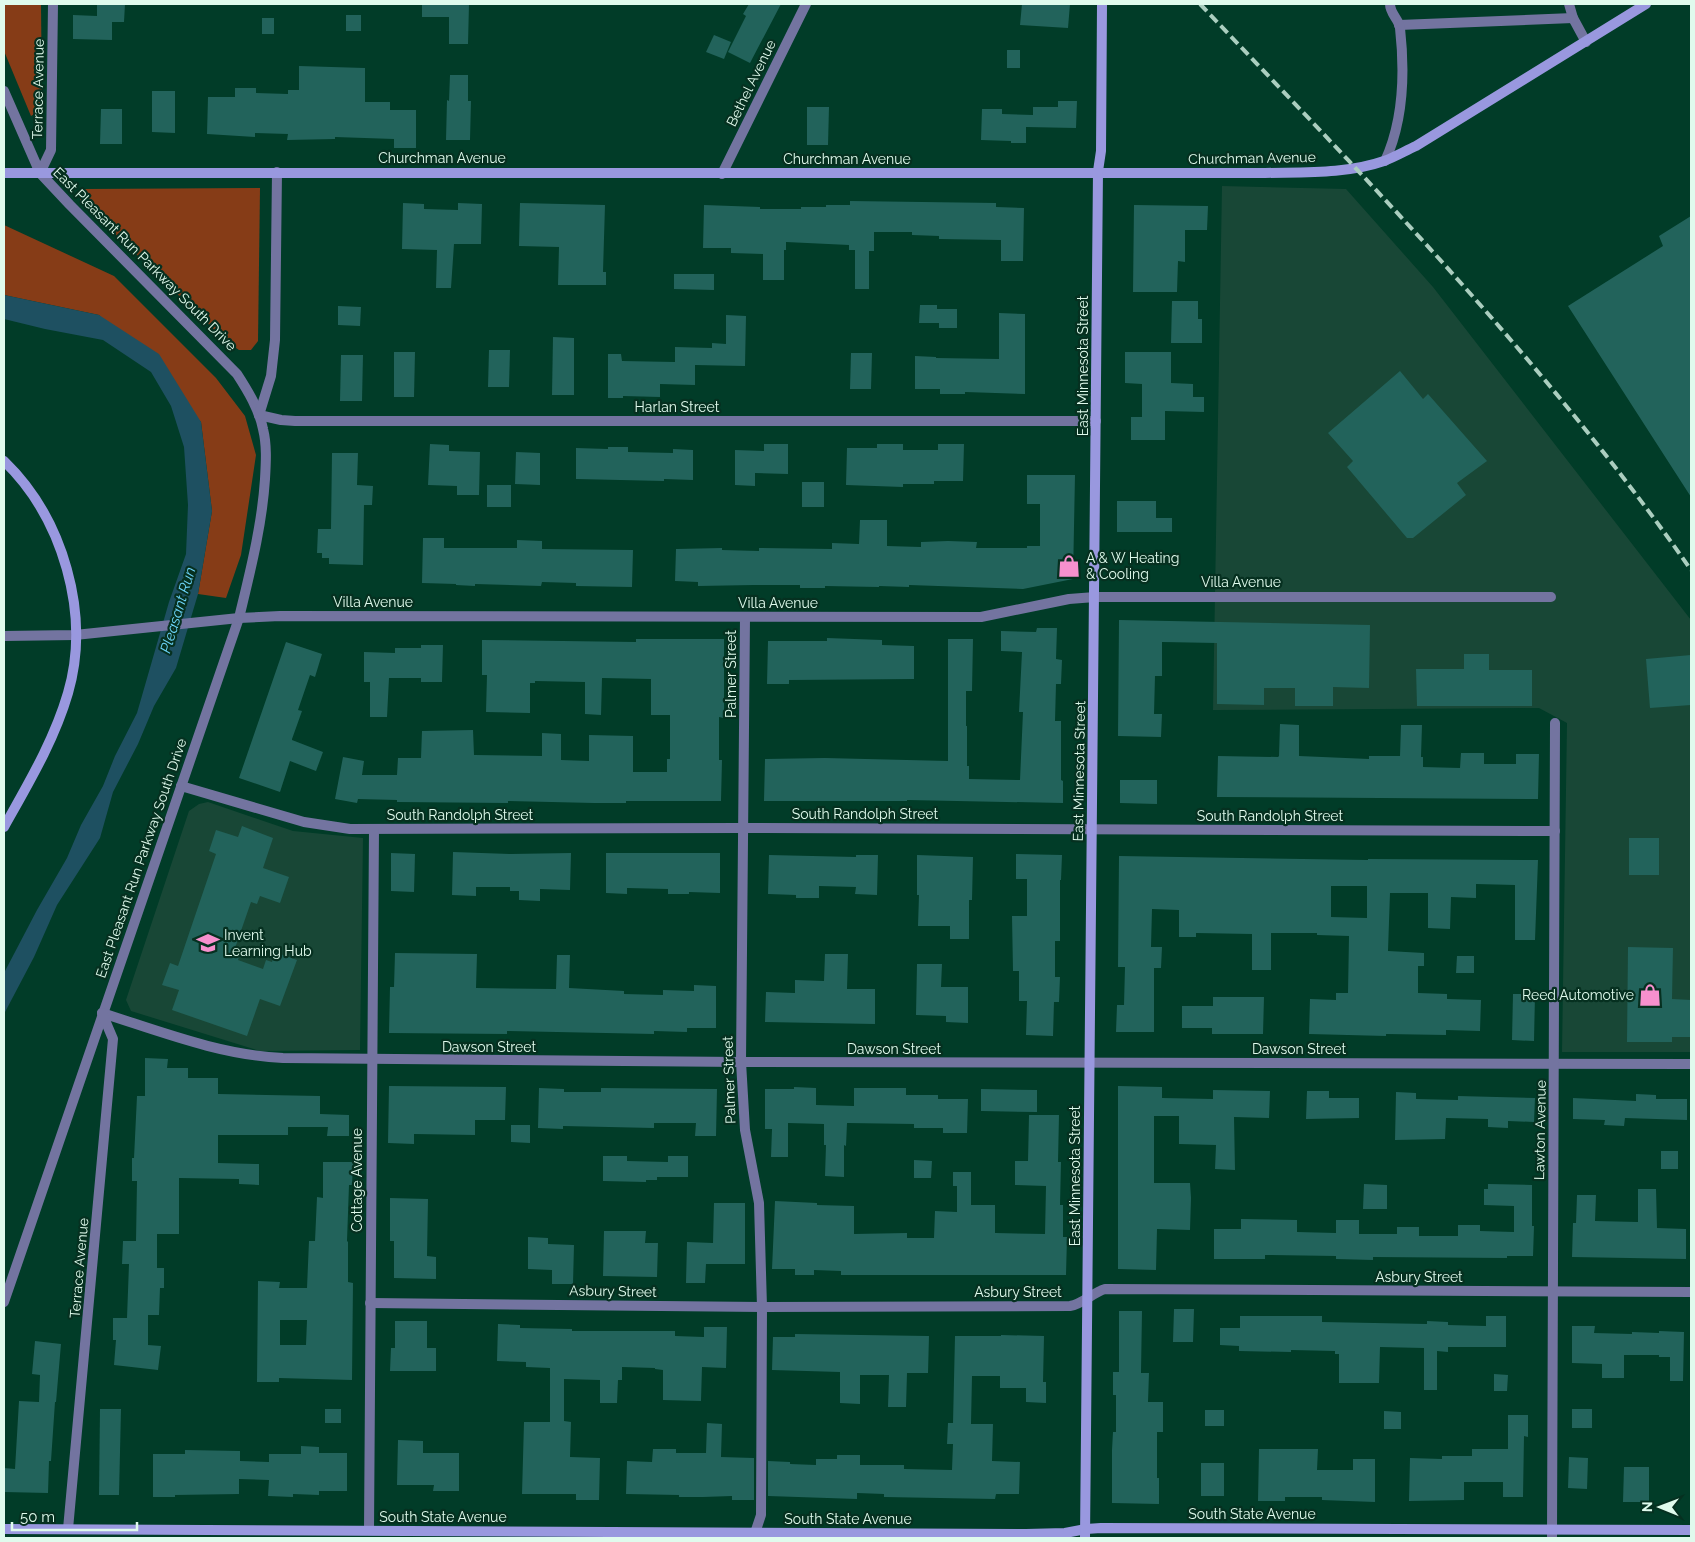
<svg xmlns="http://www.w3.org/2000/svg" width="1695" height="1542" viewBox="0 0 1695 1542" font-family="Raleway,sans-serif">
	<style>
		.built { fill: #184736 }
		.green { fill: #863c17 }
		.water { fill: #1e5061 }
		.building { fill: #22635b; fill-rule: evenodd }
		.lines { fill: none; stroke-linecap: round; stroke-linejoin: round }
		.street { stroke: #7374a0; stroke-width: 10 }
		.secondary { stroke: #9998df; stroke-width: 10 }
		.rail { stroke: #abcebf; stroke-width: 4; stroke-dasharray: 10 5; stroke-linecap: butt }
		.labels { text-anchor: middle; stroke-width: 4.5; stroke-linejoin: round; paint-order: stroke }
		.street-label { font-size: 14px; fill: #e0fbed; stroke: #063020 }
		.poi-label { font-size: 14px; fill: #e0fbed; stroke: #063020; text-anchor: start }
		.water-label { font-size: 15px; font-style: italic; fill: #6cd3f8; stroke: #063020 }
	</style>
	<rect width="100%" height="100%" fill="#013c28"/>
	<g class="built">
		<path d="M1222,186L1346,189L1433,287L1691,620V1052H1562L1567,723L1539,708L1213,710Z"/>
		<path d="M208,802L293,831L363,838L360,1050L260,1051L131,1011L126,1000L189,811L199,804Z"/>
	</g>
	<g class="green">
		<path d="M4,4H41L42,109L31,116L4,51Z"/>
		<path d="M260,188L258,341L251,350H239L227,342L80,200L83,189Z"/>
		<path d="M4,225L114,276L216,378L245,416L256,455L241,555L226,598L198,594L212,511L201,422L99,315L4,295Z"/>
	</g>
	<path class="water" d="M4,295L99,315L159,354L201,422L212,511L198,594L176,668L154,706L138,744L113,792L100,838L57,905L34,957L4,1014V973L37,910L67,858L81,825L103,786L115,756L137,713L169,602L186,554L188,505L184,447L171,406L151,372L103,340L45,329L4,319Z"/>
	<g class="building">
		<path d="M97,4H125L124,22H112V40L73,39V15L97,16Z"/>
		<path d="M422,4H469L468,44H449V17H422Z"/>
		<path d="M749,4H781L750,63L728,52L746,16L743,14Z"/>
		<path d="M1022,4H1070L1068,28L1020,25Z"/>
		<rect x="346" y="15" width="15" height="16"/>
		<rect x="262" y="18" width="12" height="16"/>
		<path d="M714,35L731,42L724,59L706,52Z"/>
		<rect x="1007" y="50" width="13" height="18"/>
		<path d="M299,66L365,68V102H390V110H416V148H394V139L335,137V139L287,140L288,134L255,133V137L207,134L208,97H235V88H256V93L288,94V90H299Z"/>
		<path d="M450,75H468V101H471L470,140H446L447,100L449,101Z"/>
		<path d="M152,91H175V133L152,132Z"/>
		<path d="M1058,101H1077L1076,128L1026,127V143H1011V141L981,140L982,109H1002V114L1033,115V107H1058Z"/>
		<path d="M807,107H829L828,145H807Z"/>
		<path d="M101,109H122V144H100Z"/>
		<path d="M850,201L996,203V207L1024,208L1023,261H1001V240L939,239V236L912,235V232H874V251H869V289H855V250H849V245L786,242V250H784V280H763V254L731,253V248H703L704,205L760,207V209H801V207H826V205H850Z"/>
		<path d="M403,203L424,204V209L458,210V203L482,204L481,244H454L451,288H436L437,250L402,249Z"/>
		<path d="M520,203L605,205L603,272H606V285H558L559,247L519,246Z"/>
		<path d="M1134,205L1208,206L1207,230H1185V262L1178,261L1177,292H1133Z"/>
		<path d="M1691,216V497L1568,306L1663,246L1659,236Z"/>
		<path d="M674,274H714V290L674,289Z"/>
		<path d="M1172,301H1198V319H1202V343H1171Z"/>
		<path d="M920,305H937V309H957V328H939V323H919Z"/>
		<path d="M338,306L361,307L360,326L338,325Z"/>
		<path d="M999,313L1025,314V394L965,392V394H940V389H915V356L936,357V358L999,359Z"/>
		<path d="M726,315L746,316L745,366L695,365V385L660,384V397L623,396V398H608V354H621L622,361L675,362V347L712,348V343L726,344Z"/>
		<path d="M553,337L574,338V395H552Z"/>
		<path d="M489,350H510L509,387H488Z"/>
		<path d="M394,352H415L414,397H394Z"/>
		<path d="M1125,352H1171V383L1193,384V397H1204V412L1165,411V440H1131V417H1142V384L1125,383Z"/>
		<path d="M851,353H872L871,389H850Z"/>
		<path d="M341,355H363L362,401H340Z"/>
		<path d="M1400,371L1423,399L1428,394L1487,461L1457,483L1466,495L1413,538H1407L1347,467L1353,461L1328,433Z"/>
		<path d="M430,444L449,445V451L480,452L479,495H457V486L428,485Z"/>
		<path d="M764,444H788V474L755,473V486L735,485V450L764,451Z"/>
		<path d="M877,444H903V450H938V444H964L963,481H934V484H903V487L846,485L847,448H877Z"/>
		<path d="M608,447H628V452L673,453V449L693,450V480L664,479V481L576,479V448L608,449Z"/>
		<path d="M516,452L540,453V485L515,484Z"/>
		<path d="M332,453H358L357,485L373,486L372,505H364L363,565L329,564V558H322V553H317L318,529H331Z"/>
		<path d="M1027,475H1075L1073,579L1023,589L909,585V587L879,586V587L825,586V588H800V585H754L698,586V582L675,581L676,549L722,548V550L759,551V548L832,549V543L859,544L860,520H887V546L921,547V542L948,541L977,542L976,548H1027V546H1040V504H1027Z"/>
		<rect x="802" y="482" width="22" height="25"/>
		<rect x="487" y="485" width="24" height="22"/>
		<path d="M1117,501H1156V518H1172V532H1117Z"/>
		<path d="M423,538H444V548H517V540L542,541V549L633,550L632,587L576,586V583L542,582L541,586L475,584V586L456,585V584L422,583Z"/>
		<path d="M1119,620L1370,625L1369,688L1333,687V706H1295V688H1264V705L1217,704V643L1162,642V676H1155L1154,714H1162L1161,737L1118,736Z"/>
		<path d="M1037,628H1057L1056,659L1062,660L1061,684H1056L1055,721H1061V780L1063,781V803L907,800V801H764L765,759L825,758L948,761V639H973L972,691H966V726H967V766H969V779L1020,780L1023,712H1019L1022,652L1001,651V631L1036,632Z"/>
		<path d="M827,638L882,640V645L914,646V679L789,680V684H767L768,641H827Z"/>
		<path d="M636,639H724V718L719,717V760H722L721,801H626V803H594L508,801V803L397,802V800L358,799L357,803L335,799L343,757L364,761L362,775H397L398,758H421L422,731L473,730L474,755L542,756V733L561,734V760L589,761V735L633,736V772H667V759H670V715H651V679L602,678L601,715L585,714V682L535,681V683H530V713L486,712L487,675H482V640L636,642Z"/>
		<path d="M286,642L322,654L315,677L310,675L298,710L302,711L292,739V740L323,752L316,771L290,761L280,792L239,778Z"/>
		<path d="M421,645H443L442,682H421V678H389L387,717H370V682H364V652L395,653V648H421Z"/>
		<path d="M1464,654H1489V670H1532V706H1417L1416,669H1464Z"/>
		<path d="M1691,655V705L1650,708L1646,659Z"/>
		<path d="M1280,724L1299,725V756L1369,759V756H1400L1401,725H1422L1421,757H1423V767L1460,768L1461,753H1484V764H1516V754H1539L1538,799L1217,797L1218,756L1278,757L1279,756Z"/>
		<path d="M1120,780H1157V804L1120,803Z"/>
		<path d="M242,826L273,838L263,868L289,877L280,903L260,896L257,904L251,902L234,951L240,954L238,960L263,969L266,960L272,962L275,952L297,960L280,1006L260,999L247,1036L172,1010L179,990L162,985L170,963L178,966L216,854L209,851L216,830L238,837Z"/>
		<rect x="1629" y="838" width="30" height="37"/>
		<path d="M453,852L510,854L571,853L570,890L540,889V901L519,900V891H510V887H476V896L452,895Z"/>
		<path d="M391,853L415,854L414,892L391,891Z"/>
		<path d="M606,853H720V893L689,892V894H668V889L627,888V894L606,893Z"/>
		<path d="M1016,854L1062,855L1061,880H1060V941H1055V977H1060L1059,1002H1054L1053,1036L1026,1035L1027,1001H1019V971H1013L1012,916H1027V879H1016Z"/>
		<path d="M769,855L856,857V855H878L877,895L855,894L856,887L819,886V898H796V895L768,894Z"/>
		<path d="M917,855L973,857L972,900H969V939H950V926H918L919,895H917Z"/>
		<path d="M1119,856L1368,860V859L1538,860L1535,940H1515V885L1476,884V898L1451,897L1450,929L1428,928V893H1390L1388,951L1424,953V966H1418V993L1447,994V999L1481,1000L1480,1031L1446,1030V1035L1386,1034V1036L1309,1034L1310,999L1336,1000V993H1348L1349,936L1317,935V933H1271V970H1252V934L1196,933V937H1179V910L1152,909L1151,947H1162L1161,968H1154V1032H1116L1117,1005H1124L1125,967H1118ZM1331,886H1367V918L1331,917Z"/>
		<path d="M1628,947L1673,948L1672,999L1691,1000V1037H1672V1042H1627Z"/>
		<path d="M395,953L477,954L476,988L556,989L557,955H570L569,988L624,991V994L663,995V990L694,991V985L716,986V1028H687V1032L654,1031V1034L507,1031V1034L389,1033L390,987H394Z"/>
		<path d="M825,954H848L847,989H875V1024L765,1022L766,992L795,993V980L824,981Z"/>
		<path d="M1457,956H1474V973H1456Z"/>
		<path d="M917,964H942L941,987H968V1023L946,1022V1016L916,1015Z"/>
		<path d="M1513,994H1535L1534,1041L1512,1040Z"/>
		<path d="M1213,997H1264L1263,1034H1212V1028H1182V1006H1213Z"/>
		<path d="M145,1058L168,1059L167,1068H188V1078H218V1094L320,1096V1114L349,1115V1136H327L328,1127H288V1135H218V1163L259,1164V1185L239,1184V1179L179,1178V1234H157V1268H164V1288H160L159,1315H148V1345L161,1346L158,1370L114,1365L116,1340H113V1318H127L129,1264H122L123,1241H136L137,1181H132V1158H134L137,1096H145Z"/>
		<path d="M389,1086L506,1087L505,1120H475V1135L414,1134V1144L388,1143Z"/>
		<path d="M1118,1086L1162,1087V1098L1213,1099V1090L1270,1091L1269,1118L1234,1117L1235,1170L1215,1169L1216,1145L1179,1144V1116H1154V1183H1190L1191,1198L1190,1230L1157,1229L1156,1270L1118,1269Z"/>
		<path d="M794,1087L816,1088V1105L854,1106V1088H906V1095H938V1099H968L967,1133H943V1128H914V1124L847,1123L846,1146L844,1145V1177L825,1176L826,1145H824V1124L788,1123V1157H771L772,1129H765V1089H794Z"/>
		<path d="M539,1088L564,1089V1092H601V1088L717,1089L716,1136H695L696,1123H654V1128L563,1126V1129L538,1128Z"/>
		<path d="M981,1089L1037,1090V1112L981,1111Z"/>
		<path d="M1307,1091H1329V1098H1359V1118L1306,1119Z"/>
		<path d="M1396,1092L1416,1093V1099L1458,1100V1096L1535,1098L1534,1122L1508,1121V1128L1488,1127V1119L1446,1118L1445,1139L1395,1140Z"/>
		<path d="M1636,1094L1656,1095V1099H1687V1120L1625,1118L1624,1126L1604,1125L1605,1120L1573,1119V1098L1636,1101Z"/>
		<path d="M1029,1115H1059L1058,1162H1061L1060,1205H1063V1237H1067L1066,1275H841V1271L814,1270V1275H795V1269H772L775,1201L817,1203V1205L854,1206V1234L907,1233V1238H934L935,1211L957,1212V1186H953V1172H971V1205H995V1233L1045,1234L1046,1186L1015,1185V1161H1028Z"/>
		<path d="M511,1125H530V1143L511,1142Z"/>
		<rect x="1661" y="1151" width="17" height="18"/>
		<path d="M603,1156H627V1161L668,1162V1156H688V1177H657V1180H646V1182L603,1181Z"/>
		<path d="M914,1160L932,1161L931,1178H914Z"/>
		<path d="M323,1162H353L352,1185H349L347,1241L348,1242V1282L353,1283L352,1380L279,1378V1382H257L258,1281L280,1282L279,1288H307L309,1241H315L317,1197L323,1198ZM280,1320H307L306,1345H280Z"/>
		<path d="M1364,1184L1387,1185V1209H1363Z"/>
		<path d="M1488,1184L1532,1185V1226H1534L1533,1256H1507V1258L1373,1257V1260L1336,1259V1256L1265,1255V1259H1214V1229H1241V1219L1297,1220V1232L1336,1233V1220H1359V1234H1397V1227H1419V1236H1458V1225H1480V1231L1514,1232V1206L1484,1205V1189H1488Z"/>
		<path d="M1638,1189H1656L1657,1228L1686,1229V1259L1572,1257L1573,1223H1576L1577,1195H1596L1595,1221L1638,1222Z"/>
		<path d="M390,1198L428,1199L427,1256L436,1257V1279L394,1278V1241H390Z"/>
		<path d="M714,1203H745V1264H706L705,1283H686L687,1242L713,1243Z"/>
		<path d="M604,1231H646L645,1243H658L657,1277L603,1276Z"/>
		<path d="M528,1237L548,1238V1244L574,1245L573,1284H552V1270L528,1269Z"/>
		<path d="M1174,1309H1194L1193,1342H1173Z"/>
		<path d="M1119,1311H1142L1141,1373H1149L1148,1402H1163V1432H1157V1478H1159V1504L1112,1503V1450L1113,1432H1116V1395H1113V1372H1119Z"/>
		<path d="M1240,1316H1322V1322L1427,1324V1321L1448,1322V1325L1486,1326V1316H1506V1347H1448V1352L1437,1351V1390H1424V1348L1380,1347L1379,1383H1339V1354H1335V1351L1291,1350V1352L1239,1351V1346L1220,1345V1328H1240Z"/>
		<path d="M395,1321H427V1348H436V1371H390L391,1348H395Z"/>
		<path d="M498,1324L520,1325V1328L572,1329V1331H675V1336L704,1337V1327H727L726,1368L702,1367L701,1401L663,1400V1370L655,1369V1368L622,1367V1380H618L617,1403H600V1380L564,1379V1421L571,1422L570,1457L600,1458L599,1500H576V1494H522L524,1422H550V1368L526,1367V1362L497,1361Z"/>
		<path d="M1572,1326H1595L1594,1333L1632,1334V1332L1659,1333V1331L1684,1332L1683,1381H1670V1357H1659V1355H1624V1378H1602V1364L1572,1363Z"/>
		<path d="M795,1334L929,1336L928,1373H907L906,1407H888L889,1375H860V1404L840,1403V1372L772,1370L773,1337H795Z"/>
		<path d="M1001,1335L1044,1336L1043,1382H1046V1403L1026,1402V1388H1000V1376H972L971,1424H993L992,1461L1020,1462L1019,1494H996L995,1499L884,1497V1494L857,1493V1499L768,1496V1461L790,1462V1464L816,1465V1459H837V1455H860V1465H904V1469L952,1470L953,1444H947L948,1423H953L955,1336H1001Z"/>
		<path d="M35,1341L61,1344L56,1402H55L51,1461H49L48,1493L4,1492V1468L15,1469L19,1401L39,1402L40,1375L32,1374Z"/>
		<path d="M1494,1374L1508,1375L1507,1391H1494Z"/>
		<path d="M100,1409H121L119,1495H99Z"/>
		<rect x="325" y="1409" width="16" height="14"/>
		<rect x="1572" y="1409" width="20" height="19"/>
		<rect x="1205" y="1410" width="19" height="16"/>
		<path d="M1384,1411L1401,1412V1429H1384Z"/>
		<path d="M1508,1415H1528V1437L1524,1436L1523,1497H1503V1482H1464V1500L1409,1501L1410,1458L1442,1459V1456H1472V1449H1508Z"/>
		<path d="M707,1423L722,1424L721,1457L754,1458V1500H732V1496L703,1497H679V1495L626,1494L627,1461L652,1462L653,1449H676V1453H706Z"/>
		<path d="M398,1440L423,1441V1453H459V1491H433L434,1485H397Z"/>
		<path d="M301,1446L319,1447V1453H347V1491H319V1495L293,1494V1497L268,1496L269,1480L239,1479V1494L175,1495V1497H153V1454H185V1450L240,1451V1461L269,1462V1454H301Z"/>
		<path d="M1259,1449H1318L1317,1470H1353V1459H1375V1502L1322,1500V1497H1285V1501H1258Z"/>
		<path d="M1569,1457L1588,1458L1587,1489L1568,1488Z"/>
		<rect x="1201" y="1463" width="23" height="33"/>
		<path d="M1624,1467H1649V1502H1623Z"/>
	</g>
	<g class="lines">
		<g class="street">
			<path d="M1569,4L1573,18L1586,42"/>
			<path d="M1399,25L1573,18"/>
			<path d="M4,91L40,173L70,205L237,374C248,391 259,409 263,429C267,445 266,462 265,479C262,526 250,572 239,618L4,1302"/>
			<path d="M1385,161C1404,120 1405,73 1400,28C1399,19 1390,14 1390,4"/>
			<path d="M40,173L51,150L53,4"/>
			<path d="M722,174L806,4"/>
			<path d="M259,415L281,420L295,421H1096"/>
			<path d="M259,415L271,376L275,340L277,172"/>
			<path d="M745,617L741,1062L745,1130L759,1203L762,1307L761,1515L755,1533L751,1538"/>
			<path d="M4,636L75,635L239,618L280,616L981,617L1069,599L1095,597H1551"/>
			<path d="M181,786L304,822L350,829L743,828L1555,831"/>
			<path d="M102,1013C162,1032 220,1055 283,1058L741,1062L1691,1064"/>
			<path d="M370,1303L762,1307L1070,1306C1083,1304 1092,1293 1105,1289L1691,1292"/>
			<path d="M68,1529L113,1039L102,1013"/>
			<path d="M369,1530L374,829"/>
			<path d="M1552,1538L1555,723"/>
		</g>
		<g class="secondary">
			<path d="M4,173H1265C1304,172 1347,174 1384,161C1395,157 1405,151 1416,146L1646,4"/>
			<path d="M4,461C63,518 91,614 68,693C54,741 28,784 4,827"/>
			<path d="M4,1529L1026,1534L1065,1533L1086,1529L1101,1528L1691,1530"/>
			<path d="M1085,1538L1098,171L1101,151L1102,4"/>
		</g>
		<path class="rail" d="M1200,4C1372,185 1548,365 1691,570"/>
	</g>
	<defs>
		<symbol id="shop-bare" viewBox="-9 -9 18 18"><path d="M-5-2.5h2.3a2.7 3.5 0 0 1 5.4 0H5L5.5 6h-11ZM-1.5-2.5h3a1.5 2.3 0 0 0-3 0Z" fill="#f790ce" stroke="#063020" stroke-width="2.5" paint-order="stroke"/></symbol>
		<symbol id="school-bare" viewBox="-9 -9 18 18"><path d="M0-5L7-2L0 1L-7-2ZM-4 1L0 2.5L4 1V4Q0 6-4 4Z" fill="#f790ce" stroke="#063020" stroke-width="2.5" paint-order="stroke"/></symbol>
	</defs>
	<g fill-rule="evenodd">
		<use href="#shop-bare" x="1053" y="550" width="32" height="32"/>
		<use href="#school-bare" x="192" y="927" width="32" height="32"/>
		<use href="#shop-bare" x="1634" y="979" width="32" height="32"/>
	</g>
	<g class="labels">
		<g class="street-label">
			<text transform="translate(751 83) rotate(-64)" y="5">Bethel Avenue</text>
			<text transform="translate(38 89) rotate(-89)" y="5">Terrace Avenue</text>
			<text x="442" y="163">Churchman Avenue</text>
			<text transform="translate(1252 158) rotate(-1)" y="5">Churchman Avenue</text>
			<text x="847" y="164">Churchman Avenue</text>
			<text transform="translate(145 259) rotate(45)" y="5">East Pleasant Run Parkway South Drive</text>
			<text transform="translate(1083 366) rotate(-90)" y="5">East Minnesota Street</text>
			<text x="677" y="412">Harlan Street</text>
			<text x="1241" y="587">Villa Avenue</text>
			<text x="373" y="607">Villa Avenue</text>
			<text x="778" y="608">Villa Avenue</text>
			<text transform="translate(731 674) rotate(-90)" y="5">Palmer Street</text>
			<text transform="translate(1079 771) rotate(-89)" y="5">East Minnesota Street</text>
			<text x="865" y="819">South Randolph Street</text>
			<text x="460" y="820">South Randolph Street</text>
			<text x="1270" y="821">South Randolph Street</text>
			<text transform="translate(141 858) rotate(-71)" y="5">East Pleasant Run Parkway South Drive</text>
			<text x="489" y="1052">Dawson Street</text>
			<text x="894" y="1054">Dawson Street</text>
			<text x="1299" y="1054">Dawson Street</text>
			<text transform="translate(729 1080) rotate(-92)" y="5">Palmer Street</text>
			<text transform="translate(1540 1130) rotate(-89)" y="5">Lawton Avenue</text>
			<text transform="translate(1075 1176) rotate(-90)" y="5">East Minnesota Street</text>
			<text transform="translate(357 1180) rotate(-90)" y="5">Cottage Avenue</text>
			<text transform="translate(79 1268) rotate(-85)" y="5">Terrace Avenue</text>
			<text x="1419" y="1282">Asbury Street</text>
			<text transform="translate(613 1291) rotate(1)" y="5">Asbury Street</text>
			<text x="1018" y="1297">Asbury Street</text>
			<text x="1252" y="1519">South State Avenue</text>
			<text x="443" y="1522">South State Avenue</text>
			<text x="848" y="1524">South State Avenue</text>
		</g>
		<g class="poi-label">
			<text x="1086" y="563">A &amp; W Heating<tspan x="1086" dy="16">&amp; Cooling</tspan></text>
			<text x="224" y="940">Invent<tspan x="224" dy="16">Learning Hub</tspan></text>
			<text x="1634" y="1000" text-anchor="end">Reed Automotive</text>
		</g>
		<g class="water-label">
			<text transform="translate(178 610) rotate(-73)" y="5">Pleasant Run</text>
		</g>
	</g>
	<rect width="1695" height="1542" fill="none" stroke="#e0fbed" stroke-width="10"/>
	<g transform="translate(1660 1507) rotate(271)" stroke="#063020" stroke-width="4" paint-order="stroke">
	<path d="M0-4L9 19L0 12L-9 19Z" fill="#e0fbed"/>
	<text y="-8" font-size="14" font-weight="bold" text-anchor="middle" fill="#e0fbed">N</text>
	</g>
	<path d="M12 1522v8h125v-8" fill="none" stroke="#e0fbed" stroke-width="2.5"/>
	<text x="20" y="1522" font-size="15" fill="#e0fbed" stroke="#063020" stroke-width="4" paint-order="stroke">50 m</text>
</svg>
